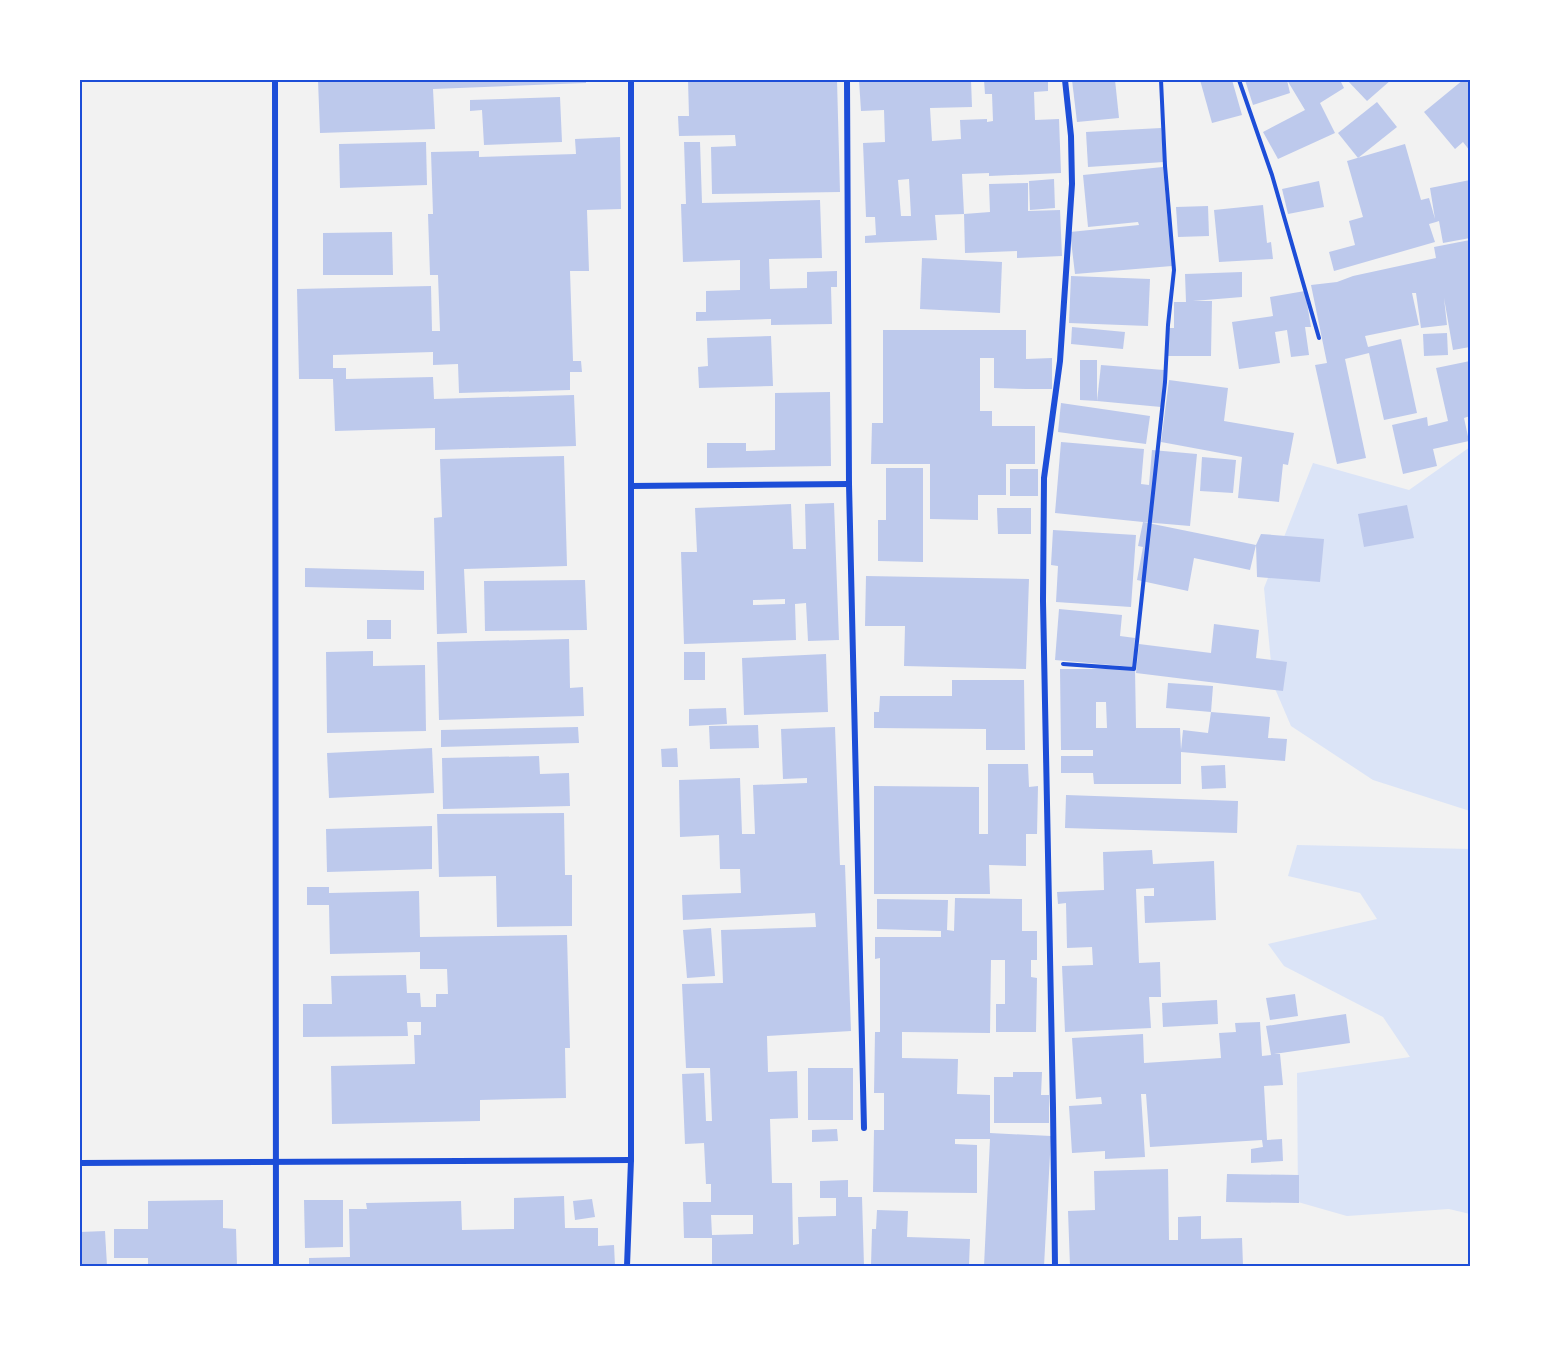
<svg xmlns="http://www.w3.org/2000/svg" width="1550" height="1346" viewBox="0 0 1550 1346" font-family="'PT Sans Narrow',sans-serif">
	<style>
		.green { fill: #dbe4f7 }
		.building { fill: #bdc9ec; fill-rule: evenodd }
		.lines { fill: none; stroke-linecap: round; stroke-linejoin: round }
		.path { stroke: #1d4ed8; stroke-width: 4 }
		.minor { stroke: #1d4ed8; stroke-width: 6 }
		.neatline { fill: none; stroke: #1d4ed8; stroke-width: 2 }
	</style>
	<rect width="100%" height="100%" fill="#f2f2f2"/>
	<g class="green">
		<path d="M1470,447V811L1373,780L1291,726L1273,684L1264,588L1313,463L1409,490Z"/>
		<path d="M1297,845L1470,849V1214L1449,1209L1347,1216L1298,1202L1297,1073L1410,1057L1383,1017L1284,966L1268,944L1377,919L1360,893L1288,876Z"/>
	</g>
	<g class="building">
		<path d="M318,80H398V82L432,80H586V83L433,89L435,129L320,133Z"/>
		<path d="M688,80H837L840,192L712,194L711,147L736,146L735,135L679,136L678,116H689Z"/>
		<path d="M859,80H971L972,107L930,108L932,141L961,139L960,120L987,119V122L993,121L992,94H985L984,80H1048V91L1034,92L1035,120L1059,119L1061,173L989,176V173L962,174L964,214L990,212L989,184L1028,183V211L1060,210L1062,256L1017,258V251L965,253L964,214L935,215L937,240L865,243V236L876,235L875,217H866L863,143L885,142L884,110L861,111ZM909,179L911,216H901L898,180Z"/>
		<path d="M1072,80H1115L1119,118L1077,122Z"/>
		<path d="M1200,80H1232L1242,115L1212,123Z"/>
		<path d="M1245,80H1287L1290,93L1253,105Z"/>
		<path d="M1287,80H1340L1344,88L1320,103L1335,133L1278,159L1263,132L1305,110Z"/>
		<path d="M1347,80H1391L1367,101Z"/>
		<path d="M1463,80H1470V151L1463,142L1455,149L1424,112Z"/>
		<path d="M560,97L562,142L484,145L482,110L470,111V100Z"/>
		<path d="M1377,102L1397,127L1358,158L1338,133Z"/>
		<path d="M1161,128L1164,162L1088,167L1086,132Z"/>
		<path d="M620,137L621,209L587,210L589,271H570L573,361H581L582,372H570V390L459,393L458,364L433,365V352L333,355V368H346V379L433,377L434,399L574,395L576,446L435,450V428L335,431L333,379H299L297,289L431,286L432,331H440L438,275H430L428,214H433L431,152L479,151V157L576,154L575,139Z"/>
		<path d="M426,142L427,185L340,188L339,144Z"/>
		<path d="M684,142H700L702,203L820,200L822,258L769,259L770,289L807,288V272L837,271V287H831L832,324L771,325V319L696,321V312H706V291L740,290V260L683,262L681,204H686Z"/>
		<path d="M1405,144L1421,200L1429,198L1435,219L1430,188L1470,180V238L1443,243L1439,221L1436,222L1429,224L1435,242L1334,271L1329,252L1355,245L1349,221L1363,217L1347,161Z"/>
		<path d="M1163,167L1172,266L1075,274L1070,232L1139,225L1138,222L1088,227L1083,175Z"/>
		<path d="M1054,179L1055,208L1030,210L1029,181Z"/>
		<path d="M1319,181L1324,207L1288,214L1282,189Z"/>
		<path d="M1263,205L1267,243L1271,242L1273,259L1219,262L1214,210Z"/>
		<path d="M1208,206L1209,236L1178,237L1176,207Z"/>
		<path d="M392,232L393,275H323V233Z"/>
		<path d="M1470,240V347L1453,350L1444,298L1447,325L1421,328L1416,293H1412L1419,325L1365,336L1368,347L1401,339L1417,413L1384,420L1369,353L1345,359L1366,458L1337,464L1315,365L1327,363L1311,285L1337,282L1353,276L1436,258L1434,247Z"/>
		<path d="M922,258L1002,262L1000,313L920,309Z"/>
		<path d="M1242,272V297L1193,301H1212L1211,356H1168V328H1174V302H1186L1185,274Z"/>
		<path d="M1071,276L1150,279L1148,326L1069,323Z"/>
		<path d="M1305,291L1311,327H1305L1309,355L1291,357L1287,330L1275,332L1280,363L1239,369L1232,322L1273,316L1270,297Z"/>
		<path d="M1072,327L1125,332L1123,349L1071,344Z"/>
		<path d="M883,330H1026V359L1052,358V389H1026L994,388V358H980V411H992V426H1035V464H1006V495H978V520L930,519V464H871L872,423H883Z"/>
		<path d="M1447,333L1448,355L1424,356L1423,334Z"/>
		<path d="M771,336L773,386L699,388L698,367L708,366L707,338Z"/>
		<path d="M1080,360H1097V401L1080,400Z"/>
		<path d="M1470,361V416L1464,418L1469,441L1433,449L1437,466L1403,474L1392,425L1427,417L1428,426L1448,421L1436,368Z"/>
		<path d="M1101,365L1164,370L1161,407L1097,401Z"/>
		<path d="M1169,380L1228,388L1224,421L1294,433L1288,465L1283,464L1279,502L1238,498L1242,457L1161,442Z"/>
		<path d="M830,392L831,466L707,468V443H746V451L775,450V393Z"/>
		<path d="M1061,403L1150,416L1146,444L1058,432Z"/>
		<path d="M1061,442L1144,449L1141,484L1149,485L1152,450L1197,454L1190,526L1143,522L1256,545L1250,570L1194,558L1188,591L1137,580L1143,547L1138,546L1143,522L1055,513Z"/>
		<path d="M564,456L567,566L464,569L467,633L437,634L434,518L442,517L440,459Z"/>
		<path d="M1202,457L1236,460L1233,493L1200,491Z"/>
		<path d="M886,468H923V562L878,561V520H886Z"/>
		<rect x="1010" y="469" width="28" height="27"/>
		<path d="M834,503L839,640L808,641L806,603L795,604L796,640L684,644L681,552H697L695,508L791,504L793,549H806L805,504ZM785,599V604L753,605V600Z"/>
		<path d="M1407,505L1414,538L1364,547L1358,514Z"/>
		<path d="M997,508H1031V534H998Z"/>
		<path d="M1053,530L1136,535L1131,607L1056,602L1058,566L1051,565Z"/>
		<path d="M1261,534L1324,539L1320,582L1257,577L1256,545Z"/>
		<path d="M305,568L424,571V590L305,587Z"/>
		<path d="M866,576L1029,579L1026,669L904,666L905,626H865Z"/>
		<path d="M585,580L587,630L485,631L484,581Z"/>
		<path d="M1059,609L1122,615L1120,636L1135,638L1133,667L1055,660Z"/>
		<rect x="367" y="620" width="24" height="19"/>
		<path d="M1214,624L1259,630L1256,658L1287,662L1283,691L1136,673L1139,644L1211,653Z"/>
		<path d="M569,639L570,688L583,687L584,716L439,720L437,642Z"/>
		<path d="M373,651V666L425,665L426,731L327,733L326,652Z"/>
		<rect x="684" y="652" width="21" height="28"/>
		<path d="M826,654L828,712L744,715L742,658Z"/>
		<path d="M1060,669H1135L1136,728H1180L1181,750L1183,730L1208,733L1211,712L1270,717L1268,738L1287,739L1285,761L1181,752V784H1094L1093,773H1061V756H1093V750H1061ZM1096,702H1106L1107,728H1096Z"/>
		<path d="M952,680H1024L1025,750H986V729L874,728V712H879L880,696H952Z"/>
		<path d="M1168,683L1213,686L1211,712L1166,708Z"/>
		<path d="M726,708L727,724L689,726V709Z"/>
		<path d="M758,725L759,748L710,749L709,726Z"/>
		<path d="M578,727L579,743L441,747V730Z"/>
		<path d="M835,727L840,865H845L851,1031L767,1036L768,1072L797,1071L798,1118L770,1119L772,1183H792L793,1245L799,1244L798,1217L836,1216V1198H820V1181L848,1180V1197H862L864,1266H712V1238H684L683,1202H711V1184H706L704,1143L685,1144L682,1074L704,1073L706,1121H712L710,1068H686L682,984L723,983L721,930L816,927L815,913L683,920L682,895L741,893L740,869H720L719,835L680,837L679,780L740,778L742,834H755L753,785L807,783V778L783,779L781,729ZM711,1215H753V1234L712,1235Z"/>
		<path d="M432,748L434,793L329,798L327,753Z"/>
		<path d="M677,748L678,767H662L661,749Z"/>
		<path d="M539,756L540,774L569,773L570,806L443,809L442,758Z"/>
		<path d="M988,764H1028L1029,787L1038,786L1037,834H1026V866L989,865L990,894H874V786L979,787V834H988Z"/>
		<path d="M1225,765L1226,788L1202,789L1201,766Z"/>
		<path d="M1066,795L1238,801L1237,833L1065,828Z"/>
		<path d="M564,813L565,875H572V926L497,927L496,876L439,877L437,814Z"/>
		<path d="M432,826V869L327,872L326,829Z"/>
		<path d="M1152,850L1153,864L1214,861L1216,920L1145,923L1144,896H1154V888L1136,889L1139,963L1160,962L1161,997H1149L1151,1028L1065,1032L1062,966L1093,965L1092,947L1067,948L1066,903L1058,904L1057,892L1104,890L1103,852Z"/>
		<path d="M307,887H329V893L419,891L420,937L567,935L570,1048H565L566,1098L480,1100V1121L332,1124L331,1066L415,1064L414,1035H421V1022H407L408,1036L303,1037V1004H332L331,976L406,975L407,993H420L421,1007H436V994H448L447,969H420V952L330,954L329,905H307Z"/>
		<path d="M955,898L1022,899V931H1037V960H1031V977L1037,978L1036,1032H996V1004H1005V960H991L990,1033L902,1032V1058L958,1059L957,1094L990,1095V1133L1051,1136L1044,1266H984L990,1139H955V1144L977,1145V1193L873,1192L874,1130H884V1093H874L875,1032H880V958L875,959V937H941V931L877,929V899L948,900L947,930L954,931Z"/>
		<path d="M711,928L715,976L687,978L683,930Z"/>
		<path d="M1295,994L1298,1016L1270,1020L1266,998Z"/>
		<path d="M1217,1000L1218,1024L1163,1027L1162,1003Z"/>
		<path d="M1346,1014L1350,1043L1274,1054H1280L1283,1085L1264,1086L1267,1140L1282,1139L1283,1161L1251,1163V1149L1263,1147L1262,1140L1150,1147L1146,1094H1141L1145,1157L1105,1159V1151L1072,1153L1069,1106L1102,1104L1101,1097L1076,1099L1072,1038L1143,1034L1144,1063L1221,1058L1219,1033L1236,1032L1235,1023L1260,1022L1262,1056L1271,1055L1266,1026Z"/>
		<rect x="808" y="1068" width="45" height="52"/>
		<path d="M1013,1072H1042L1041,1095H1049V1123H994V1077H1013Z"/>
		<path d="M837,1129L838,1141L812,1142V1130Z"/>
		<path d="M1168,1169L1169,1240H1178V1217L1201,1216V1239L1242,1238L1243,1266H1070L1068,1211L1095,1210L1094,1171Z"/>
		<path d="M1227,1174L1299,1175V1203L1226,1202Z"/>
		<path d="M564,1196L565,1228H598V1246L614,1245L615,1266H309V1258L350,1257L349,1209H367L366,1203L461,1201L462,1230L514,1229V1198Z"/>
		<path d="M592,1199L595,1217L575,1220L573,1201Z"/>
		<path d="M223,1200V1228L236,1229L237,1266H148V1258H114V1229H148V1201Z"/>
		<path d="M304,1200H343V1247L305,1248Z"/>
		<path d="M877,1210L908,1211L907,1237L970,1239L969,1265L871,1266L872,1229H876Z"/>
		<path d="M105,1231L107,1266H80V1232Z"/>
	</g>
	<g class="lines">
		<g class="path">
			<path d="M1239,80L1272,175L1319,338"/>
			<path d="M1063,664L1134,669L1165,382L1168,325L1174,270L1165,166L1161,80"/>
		</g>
		<g class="minor">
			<path d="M275,80L276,1266"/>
			<path d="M847,80L849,484L864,1128"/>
			<path d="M631,486L849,484"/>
			<path d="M80,1163L631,1160"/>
			<path d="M627,1266L631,1160V80"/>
			<path d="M1055,1266L1053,1108L1043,601L1044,478L1060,361L1072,184L1071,136L1065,80"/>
		</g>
	</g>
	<rect width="1550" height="1346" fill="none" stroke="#ffffff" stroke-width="162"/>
	<rect x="81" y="81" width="1388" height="1184" class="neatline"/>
</svg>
